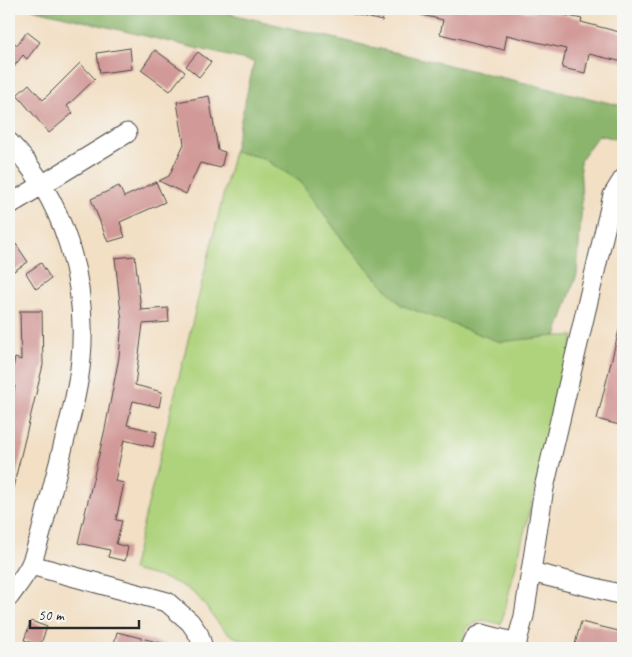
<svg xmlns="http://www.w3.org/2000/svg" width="632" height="657" viewBox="0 0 632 657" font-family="Caveat,sans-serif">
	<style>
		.green { fill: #afd37d; stroke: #6d7f54 }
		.forest { fill: #8bb56c; stroke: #5b704c }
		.building { fill: #d19997 }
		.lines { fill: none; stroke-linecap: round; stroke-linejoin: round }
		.minor-casing { stroke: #494642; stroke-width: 21 }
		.minor { stroke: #fff; stroke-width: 19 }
	</style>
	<rect width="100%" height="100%" fill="#f6f6f2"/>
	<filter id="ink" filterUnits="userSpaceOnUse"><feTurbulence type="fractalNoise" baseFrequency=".02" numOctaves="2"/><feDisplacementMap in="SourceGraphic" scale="10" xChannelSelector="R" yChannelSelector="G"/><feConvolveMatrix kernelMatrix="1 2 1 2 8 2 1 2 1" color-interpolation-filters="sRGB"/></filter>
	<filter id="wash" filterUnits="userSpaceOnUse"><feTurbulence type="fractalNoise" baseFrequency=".0096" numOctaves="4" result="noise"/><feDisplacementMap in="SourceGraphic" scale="20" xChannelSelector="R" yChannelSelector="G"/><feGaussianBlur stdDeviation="1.12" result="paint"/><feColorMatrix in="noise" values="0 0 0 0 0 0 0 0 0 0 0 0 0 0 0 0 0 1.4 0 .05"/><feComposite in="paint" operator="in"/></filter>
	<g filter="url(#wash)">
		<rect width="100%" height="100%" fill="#f2dfc4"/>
		<path class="green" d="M234,151L263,158L301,182L348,247L401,305L556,336H574L501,624L483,620L467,627L461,648C423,648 385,648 347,648C310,648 272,651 237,638C219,631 211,610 198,597C180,580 155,576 132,570Z"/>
		<path class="forest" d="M32,9H210L623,106V140L598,135L580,161L582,202L577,274L556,336L500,342L401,305L348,247L301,182L263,158L234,151L254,62Z"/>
		<g id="blocks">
			<g class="building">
				<path d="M350,9H385L382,21L349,13Z"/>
				<path d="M415,9H513L534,13L535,9H537L582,19L581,22L623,33V62L589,54L585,73L562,68L566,49L507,35L504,50L440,34L443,20L414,13Z"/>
				<path d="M27,32L40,42L27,59L23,55L9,73V38L17,45Z"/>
				<path d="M130,48L132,69L100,73L97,53Z"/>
				<path d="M155,50L185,72L170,91L141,70Z"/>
				<path d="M198,52L211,62L199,77L186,66Z"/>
				<path d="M80,63L95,79L67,106L73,113L49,133L17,95L29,84L43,100Z"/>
				<path d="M209,96L218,150L225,152L221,168L200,163L186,194L159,181L169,176L184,144L177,102Z"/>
				<path d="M156,182L165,202L120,222L125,237L108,242L91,199L119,186L124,197Z"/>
				<path d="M16,244L28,262L9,274V249Z"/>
				<path d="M135,256L141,310L168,308L169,322L143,324L135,385L162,392L159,407L133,401L127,425L157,432L153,447L124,440L115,481L124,483L116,520L122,521L116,544L128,547L125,561L108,557L110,550L78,543L105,429L119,357L122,322L115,258Z"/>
				<path d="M41,263L51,279L36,289L26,273Z"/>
				<path d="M20,311H42L43,365L13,488L9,487V415L15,386L9,385L15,358L21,360Z"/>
				<path d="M619,330H623V426L597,419Z"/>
				<path d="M31,621L47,627L40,646L24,640Z"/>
				<path d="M581,622L623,632V648H574Z"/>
				<path d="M117,632L165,644V648H113Z"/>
			</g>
		</g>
	</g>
	<g filter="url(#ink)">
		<use href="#blocks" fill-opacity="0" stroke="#494642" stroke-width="1"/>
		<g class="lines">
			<defs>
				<g id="minor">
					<path d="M9,142C64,199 88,281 81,359C78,394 67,429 59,463C52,489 46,515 39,540C36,548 34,558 30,566C25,576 16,587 9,597"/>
					<path d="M9,205L127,133"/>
					<path d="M31,565L167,602L190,622L199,635L203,648"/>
					<path d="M531,572L623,595"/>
					<path d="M471,648L476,637L482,634L517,643"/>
					<path d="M515,648L524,616L544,488L613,195L623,179"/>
				</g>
			</defs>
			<use href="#minor" class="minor-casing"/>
			<use href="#minor" class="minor"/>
		</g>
	</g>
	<rect width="632" height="657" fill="none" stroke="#f6f6f2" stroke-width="30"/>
	<path d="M30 620v8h109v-8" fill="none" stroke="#2b2b2b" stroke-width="2.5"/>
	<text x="38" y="620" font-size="15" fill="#2b2b2b" stroke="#f6f6f2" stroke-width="4" paint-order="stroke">50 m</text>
</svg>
